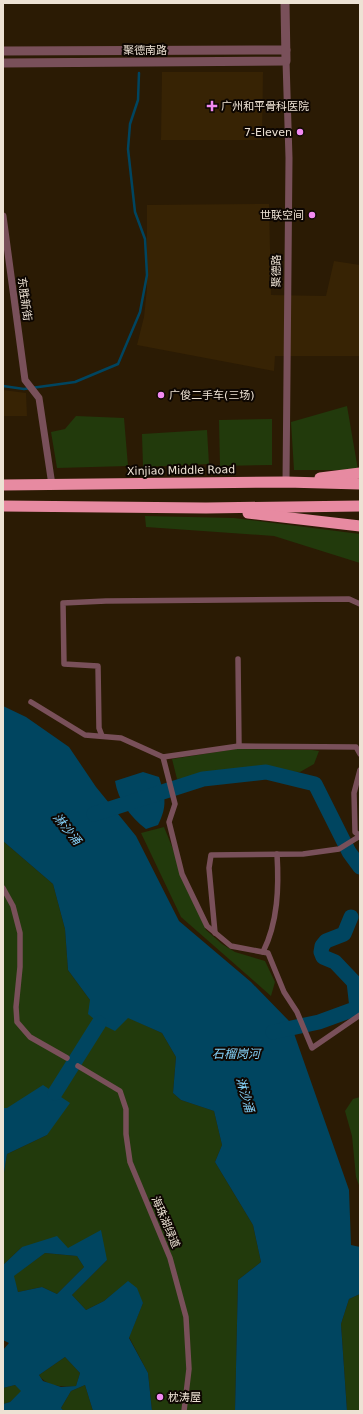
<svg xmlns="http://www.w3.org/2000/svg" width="363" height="1414" viewBox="0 0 363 1414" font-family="'DejaVu Sans','Noto Sans SC',sans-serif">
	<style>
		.built { fill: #372304 }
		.green { fill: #223a0c }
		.water { fill: #004560; fill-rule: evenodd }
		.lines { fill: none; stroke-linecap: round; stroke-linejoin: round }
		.stream { stroke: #004560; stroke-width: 2.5 }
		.river { stroke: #004560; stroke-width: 15 }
		.pedestrian { stroke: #79505a; stroke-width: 5.5 }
		.minor { stroke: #79505a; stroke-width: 7 }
		.tertiary { stroke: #79505a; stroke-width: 9 }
		.trunk { stroke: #e78aa1; stroke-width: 11 }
		.poi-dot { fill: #f38af2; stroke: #0e0702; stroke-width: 1.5 }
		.labels { text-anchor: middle; stroke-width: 4; stroke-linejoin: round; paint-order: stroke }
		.street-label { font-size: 11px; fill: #ede2d4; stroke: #0e0702 }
		.poi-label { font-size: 11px; fill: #ede2d4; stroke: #0e0702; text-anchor: start }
		.water-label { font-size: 12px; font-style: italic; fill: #84d0f7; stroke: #0e0702 }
	</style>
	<rect width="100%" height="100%" fill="#2b1b04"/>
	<g class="built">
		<path d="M162,72H263L262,140H161Z"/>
		<path d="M269,204L271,295L326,296L334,261L360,265V356H275L274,371L137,345L144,317L147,288V205Z"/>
		<path d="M3,390L26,393L27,416H3Z"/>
	</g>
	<g class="green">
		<path d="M347,406L358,470H294L291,422Z"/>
		<path d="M76,416L124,418L128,466L57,468L51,432L65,429Z"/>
		<path d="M272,419V465L220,466L219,420Z"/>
		<path d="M207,430L209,464L143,467L142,434Z"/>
		<path d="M145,516L234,518L360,534V563L274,536L146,527Z"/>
		<path d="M236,749L312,750L319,751L314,764L300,772L248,770L177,779L172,759Z"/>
		<path d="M164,827L206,930L222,944L235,952L265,961L275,982L271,996L181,917L141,833Z"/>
		<path d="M3,841L53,884L65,929L68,970L90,1000L162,1033L176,1057L173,1093L181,1100L214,1111L222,1145L215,1162L253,1225L261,1262L238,1280L235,1411H152L148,1373L129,1337L143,1303L128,1282L104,1301L86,1310L72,1295L107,1260L67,1248L22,1247L3,1265V1179L7,1154L47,1135L7,1108H3Z"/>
		<path d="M360,1097V1188L356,1177L352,1136L345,1111L353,1099Z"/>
		<path d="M45,1253L77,1256L84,1267L57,1294L42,1287L18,1292L13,1276Z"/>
		<path d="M360,1294V1411H347L341,1324L349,1299Z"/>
		<path d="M65,1357L80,1373L76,1386C63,1387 47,1387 39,1375Z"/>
		<path d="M15,1385L22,1391L10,1402L3,1404V1388Z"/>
		<path d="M85,1385L93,1411H64L61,1408L71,1391Z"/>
	</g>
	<g class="water">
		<path d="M3,706L26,717L69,747L96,787L136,836L179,921L251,982L290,1022L349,1190L351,1245L360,1247V1294L349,1299L341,1324L347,1411H235L238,1280L261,1262L253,1225L215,1162L222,1145L214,1111L181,1100L173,1093L176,1057L162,1033L128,1018L115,1031L99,1023L88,1014L90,1000L68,970L65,929L53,884L3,841Z"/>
		<path d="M143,772L159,777C165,797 168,805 158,825L146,829C130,817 118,800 115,781Z"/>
		<path d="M43,1085L70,1103L47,1135L7,1154L3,1179V1108H7Z"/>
		<path d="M101,1230L107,1260L72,1295L86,1310L104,1301L128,1281L137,1288L143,1303L129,1338L148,1373L152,1411H93L85,1385L71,1391L61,1408L64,1411H3V1404L10,1402L21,1391L15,1385L3,1388V1350L9,1343L3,1340V1265L22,1247L57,1236L68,1248ZM45,1253L77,1256L84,1267L57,1294L42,1287L18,1292L14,1276ZM65,1357L80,1373L76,1386L61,1387L43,1381L39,1375Z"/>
	</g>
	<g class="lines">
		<path class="stream" d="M3,386L24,389L75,382L118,364L140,312L147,275L145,239L135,212L128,149L130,124L138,100L139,73"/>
		<g class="river">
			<path d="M94,814L203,779L266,772L315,784L349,852L360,867"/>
			<path d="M351,917L344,934L326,941L322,946L321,952L323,957L335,962L354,982L357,1008"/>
			<path d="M273,1032L319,1022L360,1007"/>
			<path d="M55,1093L99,1023"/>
		</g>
		<g class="pedestrian">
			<path d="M238,659L239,746"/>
			<path d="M31,702L85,735L121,738L163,757L239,746L356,747L360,754"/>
			<path d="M102,736L99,728L98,666L64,664L63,603L106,601L349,599L360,604"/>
			<path d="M163,757L175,804L169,822L182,874L207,926L231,946L268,953L284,992L297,1012L312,1048L360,1015"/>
			<path d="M360,770L354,793L355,832L360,836"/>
			<path d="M3,888L13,906L20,933V967L16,1007L17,1022L30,1037L67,1058"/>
			<path d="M215,933L209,868L211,855L303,854L339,849L360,836"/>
			<path d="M263,952C278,922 279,887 277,854"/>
			<path d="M78,1066L120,1091L126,1109V1134L130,1162L170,1258L186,1317L189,1369L184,1411"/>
		</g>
		<g class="minor">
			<path d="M3,216L25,380L39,398L52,485"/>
			<path d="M286,482L289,158L286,61"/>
		</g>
		<g class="tertiary">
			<path d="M3,51L286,50"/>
			<path d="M3,63L286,61L285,3"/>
		</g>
		<g class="trunk">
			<path d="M320,478L360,473"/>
			<path d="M3,485L286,482L360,484"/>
			<path d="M3,506L206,508L360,506"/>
			<path d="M248,513L360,526"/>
		</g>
	</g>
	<g class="poi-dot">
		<path d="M210 100h4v4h4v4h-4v4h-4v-4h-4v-4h4z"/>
		<circle cx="300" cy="132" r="4"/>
		<circle cx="312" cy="215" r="4"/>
		<circle cx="161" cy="395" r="4"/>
		<circle cx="160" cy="1397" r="4"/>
	</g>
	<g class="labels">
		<g class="street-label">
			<text x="145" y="54">聚德南路</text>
			<text transform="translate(276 271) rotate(-90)" y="4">聚德路</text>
			<text transform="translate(25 299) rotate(82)" y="4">东胜新街</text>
			<text transform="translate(181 470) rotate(-1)" y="4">Xinjiao Middle Road</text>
			<text transform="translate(166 1222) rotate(67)" y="4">海珠湖绿道</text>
		</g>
		<g class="poi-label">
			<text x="221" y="110">广州和平骨科医院</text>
			<text x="292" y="136" text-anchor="end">7-Eleven</text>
			<text x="304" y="219" text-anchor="end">世联空间</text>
			<text x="169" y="399">广俊二手车(三场)</text>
			<text x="168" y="1401">枕涛屋</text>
		</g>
		<g class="water-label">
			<text transform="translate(67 829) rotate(51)" y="4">淋沙涌</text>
			<text x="236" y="1058">石榴岗河</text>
			<text transform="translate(245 1095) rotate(74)" y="4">淋沙涌</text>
		</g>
	</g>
	<rect width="363" height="1414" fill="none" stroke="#ede2d4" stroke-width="8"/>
</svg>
